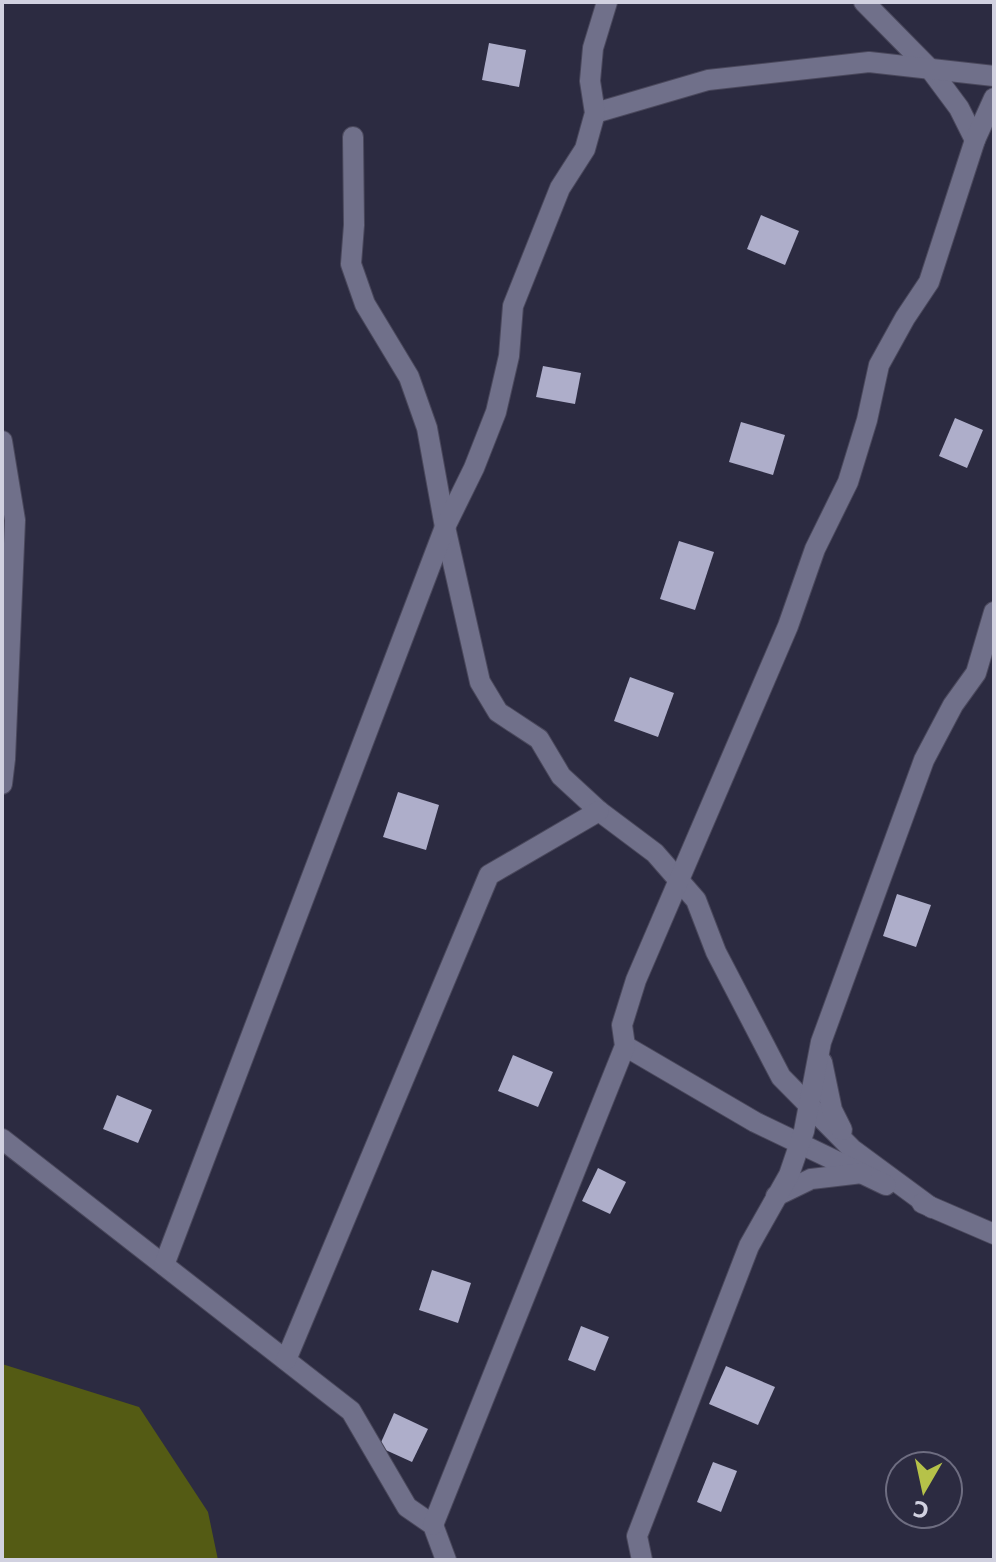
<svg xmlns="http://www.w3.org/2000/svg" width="996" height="1562" viewBox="0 0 996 1562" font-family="Commissioner,sans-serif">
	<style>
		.forest { fill: #545b14 }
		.building { fill: #aeaeca }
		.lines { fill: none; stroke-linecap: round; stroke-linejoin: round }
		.street-casing { stroke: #4a485c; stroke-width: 22 }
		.street { stroke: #70708a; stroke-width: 20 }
	</style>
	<rect width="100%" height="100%" fill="#2c2b41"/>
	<path class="forest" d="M2,1364L139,1407L208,1512L218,1560H2Z"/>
	<g class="building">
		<path d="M489,43L526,50L519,87L482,80Z"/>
		<path d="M761,215L799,231L785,265L747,249Z"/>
		<path d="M543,366L581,373L575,404L536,397Z"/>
		<path d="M955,418L983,430L967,468L939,456Z"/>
		<path d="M741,422L785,435L773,475L729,462Z"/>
		<path d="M679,541L714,552L695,610L660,599Z"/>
		<path d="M630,677L674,693L658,737L614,721Z"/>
		<path d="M398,792L439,805L426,850L383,837Z"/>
		<path d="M897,894L931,905L916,947L883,936Z"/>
		<path d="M513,1055L553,1072L538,1107L498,1091Z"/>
		<path d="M117,1095L152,1110L138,1143L103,1129Z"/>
		<path d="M598,1168L626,1182L610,1214L582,1201Z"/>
		<path d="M432,1270L471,1283L458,1323L419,1310Z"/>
		<path d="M581,1326L609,1337L595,1371L568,1360Z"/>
		<path d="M726,1366L775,1387L758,1425L709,1404Z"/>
		<path d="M394,1413L428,1429L412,1462L379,1447Z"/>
		<path d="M713,1462L737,1471L721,1512L697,1502Z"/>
	</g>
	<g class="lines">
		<defs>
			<g id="street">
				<path d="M864,2L930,69L959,108L975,140"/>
				<path d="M595,113L708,80L869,62L994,76"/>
				<path d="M353,137L354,225L351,264L365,304L409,377L427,428L445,527L480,682L498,712L539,739L561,776L599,811L655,853L696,900L716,952L781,1077L852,1149L932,1208"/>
				<path d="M2,441L15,520L5,759L2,784"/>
				<path d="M625,1046L755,1122L886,1185"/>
				<path d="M822,1062L832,1110L842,1130"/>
				<path d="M2,1139L351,1411L407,1507L433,1525L446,1560"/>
				<path d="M776,1196L811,1179L862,1173"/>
				<path d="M922,1203L994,1234"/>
				<path d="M164,1265L445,527L474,468L496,412L509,356L513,306L560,188L585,149L595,113L590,81L593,48L607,2"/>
				<path d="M286,1360L489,875L599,811"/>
				<path d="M433,1525L625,1046L622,1025L636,980L788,626L815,549L848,482L867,420L879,365L905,318L929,282L975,140L994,98"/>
				<path d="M642,1560L637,1536L749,1246L789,1175L804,1131L821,1042L924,760L953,705L976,673L994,612"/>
			</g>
		</defs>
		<use href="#street" class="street-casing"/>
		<use href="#street" class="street"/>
	</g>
	<rect width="996" height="1562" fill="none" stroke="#d1d1e0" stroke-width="8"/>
	<g transform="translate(924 1490) rotate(189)"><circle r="38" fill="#2c2b41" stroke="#6e6d81" stroke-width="2"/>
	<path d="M0-6L14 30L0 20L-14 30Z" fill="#b6c249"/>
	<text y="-12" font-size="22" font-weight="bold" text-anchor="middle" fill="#d1d1e0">С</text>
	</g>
</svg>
